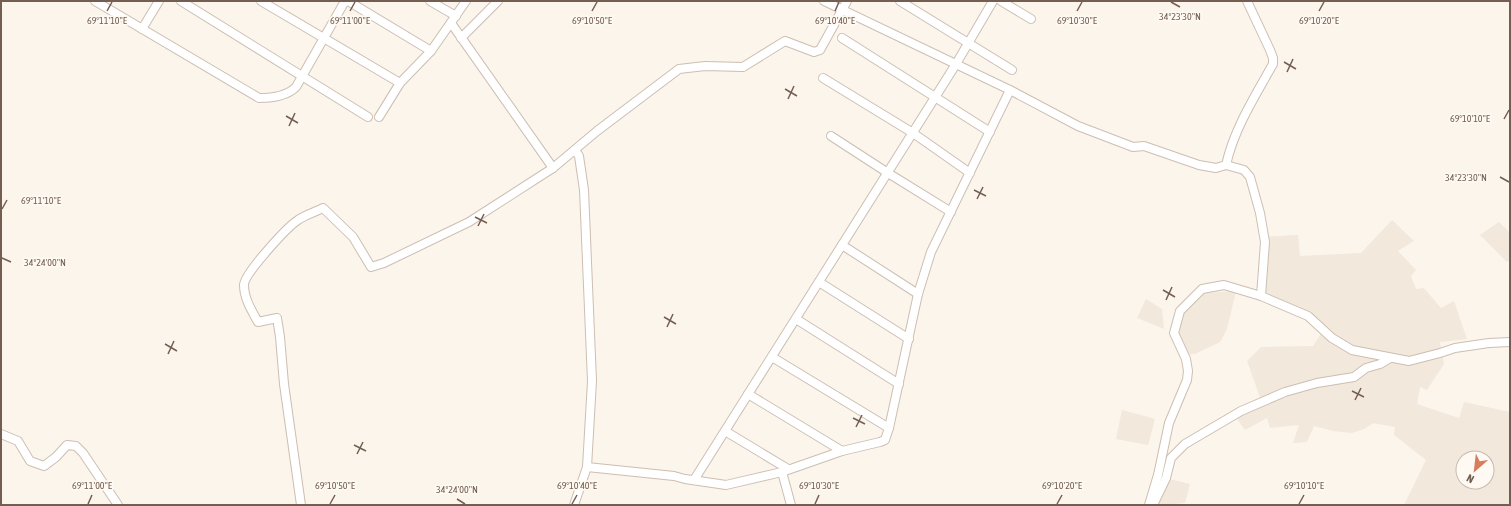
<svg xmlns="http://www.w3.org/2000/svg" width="1511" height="506" viewBox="0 0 1511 506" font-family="'Asap Condensed',sans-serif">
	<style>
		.residential { fill: #f2e8db; fill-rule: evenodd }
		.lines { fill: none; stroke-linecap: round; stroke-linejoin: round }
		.minor-casing { stroke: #cdbeb2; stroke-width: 10 }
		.minor { stroke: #fff; stroke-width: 8 }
		.ticks { fill: none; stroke: #745e51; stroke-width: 1.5 }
		.ticks-label { font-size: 10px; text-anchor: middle; fill: #745e51; stroke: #fef9f2; stroke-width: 3.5; stroke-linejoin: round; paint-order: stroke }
	</style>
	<rect width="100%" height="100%" fill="#fbf5ec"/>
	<g class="residential">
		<path d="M1392,220L1414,241L1398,251L1416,270L1411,276L1416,289L1424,288L1441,308L1454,301L1467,339L1440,342L1444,364L1427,390L1420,387L1417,404L1459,418L1464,402L1510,412V505H1404L1426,460L1394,435L1395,427L1373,423L1364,429L1352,433L1333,431L1314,426L1307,442L1293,443L1299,425L1270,428L1267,418L1245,430L1235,416L1261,400L1247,361L1261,347L1313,346L1324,329L1299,307L1258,300L1263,237L1298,235L1300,256L1361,253ZM1463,458H1487V482H1463Z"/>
		<path d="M1499,222L1510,233V260L1507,262L1480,235Z"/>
		<path d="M1236,291L1227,329L1220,342L1195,354L1182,355L1176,338L1182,314L1203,293Z"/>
		<path d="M1146,299L1162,309L1164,329L1137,318Z"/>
		<path d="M1122,410L1155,419L1148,445L1116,439Z"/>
		<path d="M1165,478L1190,484L1185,503L1158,505Z"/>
	</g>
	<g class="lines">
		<defs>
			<g id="minor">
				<path d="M95,1L259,98C272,98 287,96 296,87L345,1"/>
				<path d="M181,1L368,117"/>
				<path d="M261,1L400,83"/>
				<path d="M348,1L431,51"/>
				<path d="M430,1L456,16"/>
				<path d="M824,1L1010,90L1078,126L1133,147L1144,146L1199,165L1216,168L1226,165"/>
				<path d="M900,1L1012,70"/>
				<path d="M1001,1L1031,19"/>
				<path d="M451,23L553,168"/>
				<path d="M142,29L159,1"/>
				<path d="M461,38L498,1"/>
				<path d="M842,38L990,132"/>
				<path d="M823,78L913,133L970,173"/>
				<path d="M379,117L400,83L431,51L466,1"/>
				<path d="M831,136L888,173L951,212"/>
				<path d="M1226,165L1244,170L1250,177L1260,213L1265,242L1261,296L1308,316L1332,338L1352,350L1409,361L1440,353L1455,348L1489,343L1510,342"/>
				<path d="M1226,165C1234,129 1255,96 1273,64V58L1270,50L1247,1"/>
				<path d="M842,245L918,294"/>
				<path d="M819,282L909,339"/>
				<path d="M796,319L899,384"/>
				<path d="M772,357L889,428"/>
				<path d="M748,394L842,451"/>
				<path d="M725,431L788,469"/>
				<path d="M1,434L18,441L30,461L44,466L56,457L67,445L76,446L83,453L118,505"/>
				<path d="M587,467L674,476L685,479L726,485L782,472L842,451L880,442L885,440L889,428L918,294L931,252L1010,90"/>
				<path d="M782,472L791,505"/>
				<path d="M694,480L956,64L993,1"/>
				<path d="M301,505L284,384L280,337L277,318L258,322C252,311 244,299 244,285C244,274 287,227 298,220C305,215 315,212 323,208L353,237L371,267L384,263L469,222L553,168L597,131L679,69L705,66L743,67L785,41L814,52L820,50L847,1"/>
				<path d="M574,505L587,467L592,381L584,190L579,156L575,150"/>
				<path d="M1149,505L1158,475L1169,423L1187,380L1188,371L1186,359L1174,333L1180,311L1202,289L1224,285L1261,296"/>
				<path d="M1153,505L1166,478L1171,458L1185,444L1241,411L1285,392L1317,383L1354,377L1366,368L1380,364L1390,358"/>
			</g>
		</defs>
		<use href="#minor" class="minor-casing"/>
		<use href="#minor" class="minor"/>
	</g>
	<path class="ticks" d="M1171,2L1180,7M107,11L112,2M350,11L355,2M592,11L597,2M835,11L839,2M1077,11L1082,2M1319,11L1324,2M1284,62L1296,69M1287,72L1293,59M785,89L797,96M788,99L794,86M286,116L298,123M1504,119L1509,110M289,126L295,113M1500,177L1509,182M974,190L986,196M977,199L983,187M2,209L7,200M475,217L487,223M478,226L484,214M2,258L11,262M1163,290L1175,297M1166,300L1172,287M664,317L676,324M667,327L673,314M165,344L177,351M168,354L174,341M1352,391L1364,397M1355,400L1361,388M853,418L865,424M856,427L862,415M354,445L366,451M357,454L363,442M457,499L465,504M88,504L92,495M330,504L335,495M572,504L577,495M815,504L819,495M1057,504L1062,495M1299,504L1304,495"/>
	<g class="ticks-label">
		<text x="1180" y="20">34°23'30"N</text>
		<text x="107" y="24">69°11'10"E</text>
		<text x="350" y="24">69°11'00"E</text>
		<text x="592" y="24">69°10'50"E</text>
		<text x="835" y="24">69°10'40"E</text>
		<text x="1077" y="24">69°10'30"E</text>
		<text x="1319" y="24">69°10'20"E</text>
		<text x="1470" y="122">69°10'10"E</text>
		<text x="1466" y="181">34°23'30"N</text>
		<text x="41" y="204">69°11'10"E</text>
		<text x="45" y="266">34°24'00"N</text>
		<text x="92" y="489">69°11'00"E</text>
		<text x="335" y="489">69°10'50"E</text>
		<text x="577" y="489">69°10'40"E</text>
		<text x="819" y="489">69°10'30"E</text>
		<text x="1062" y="489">69°10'20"E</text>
		<text x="1304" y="489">69°10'10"E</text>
		<text x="457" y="493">34°24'00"N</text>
	</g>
	<rect width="1511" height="506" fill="none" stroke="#745e51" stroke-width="4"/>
	<g transform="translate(1475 470) rotate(208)"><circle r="19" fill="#fef9f2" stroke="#c7bbb2"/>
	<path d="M0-3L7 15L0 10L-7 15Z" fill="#d87c5e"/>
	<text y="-6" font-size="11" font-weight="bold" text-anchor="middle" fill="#745e51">N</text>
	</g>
</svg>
